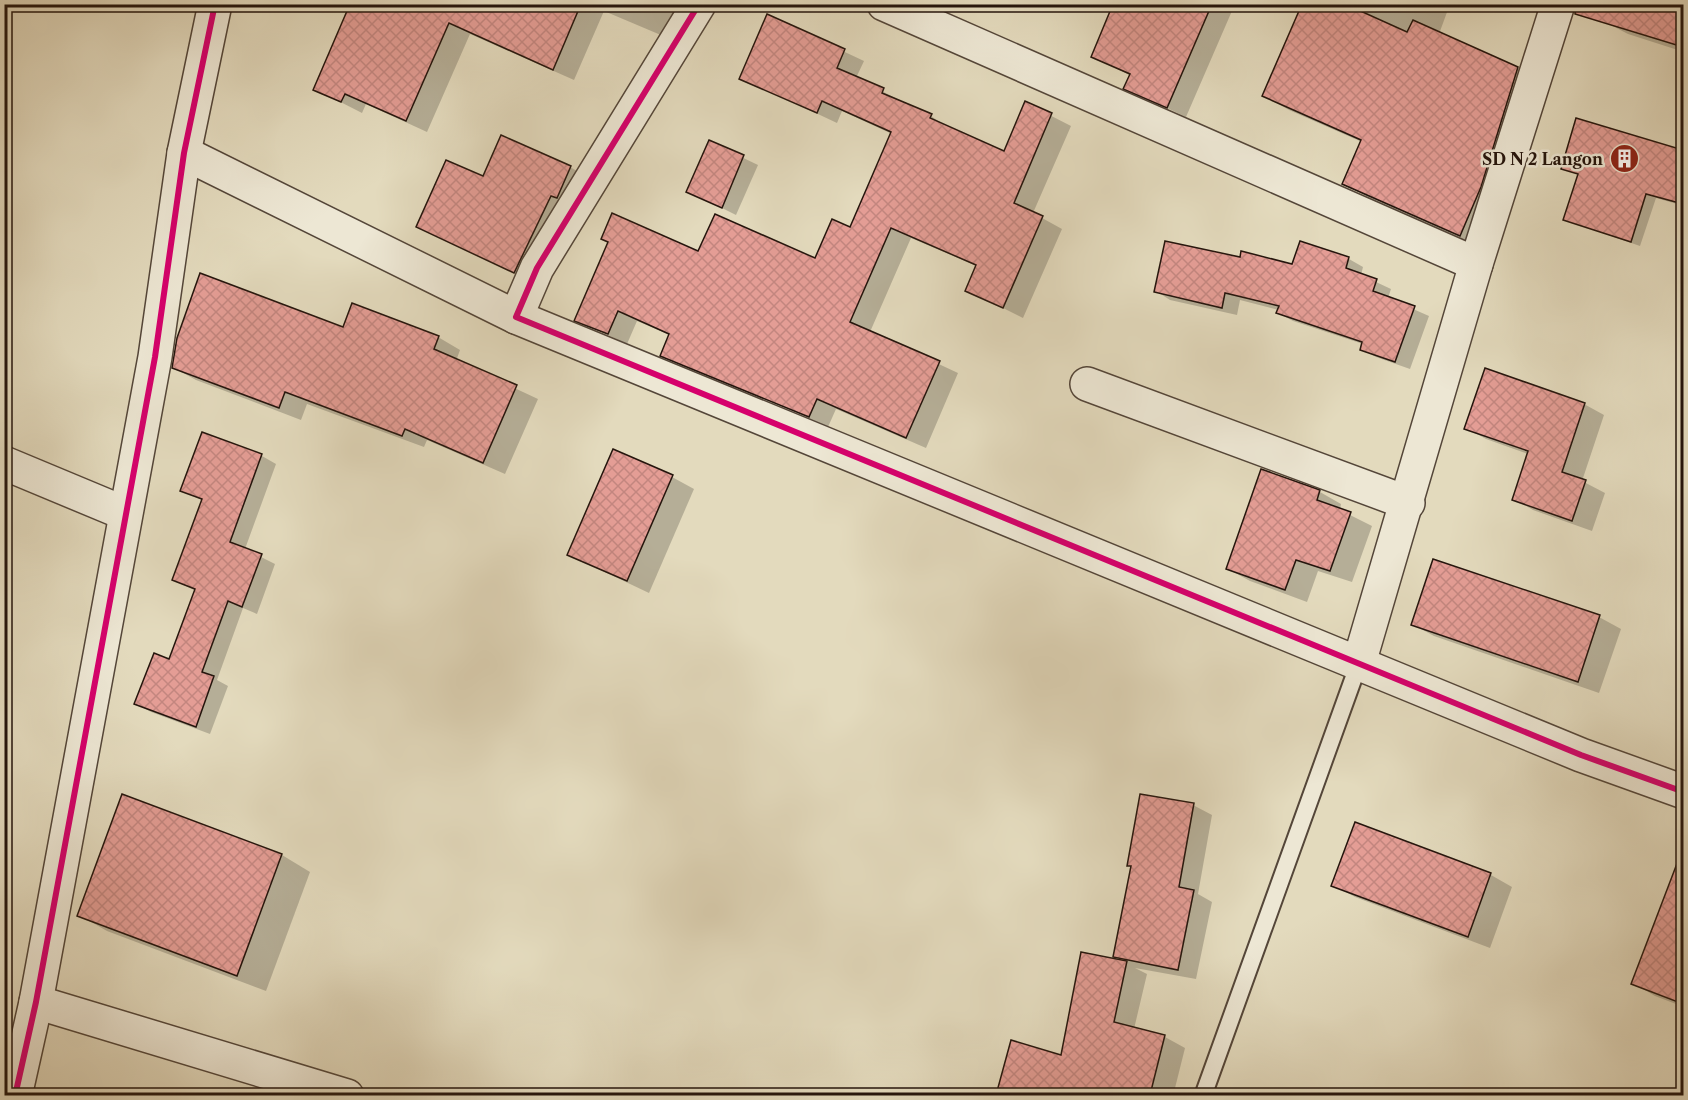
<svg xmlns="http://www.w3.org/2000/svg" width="1688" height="1100" viewBox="0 0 1688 1100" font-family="'Libre Caslon Text',serif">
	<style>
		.shadow { fill: #0003 }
		.building { fill: url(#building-cross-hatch); stroke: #25150d; stroke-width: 1.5 }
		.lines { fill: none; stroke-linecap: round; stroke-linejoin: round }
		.service-casing { stroke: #544639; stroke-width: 20 }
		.minor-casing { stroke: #544639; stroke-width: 36 }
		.tertiary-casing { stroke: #544639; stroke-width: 36 }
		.service { stroke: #ede7d4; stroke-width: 16 }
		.minor { stroke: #ede7d4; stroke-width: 33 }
		.tertiary { stroke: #ede7d4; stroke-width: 33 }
		.cycleway-casing { stroke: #ede7d4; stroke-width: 10 }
		.cycleway { stroke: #d6006c; stroke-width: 6 }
		.labels { text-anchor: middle; stroke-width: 5; stroke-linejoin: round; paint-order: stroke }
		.poi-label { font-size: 16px; font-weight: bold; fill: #25150d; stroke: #ede7d4; text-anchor: end }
	</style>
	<defs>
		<pattern id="building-cross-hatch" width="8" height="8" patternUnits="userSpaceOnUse" patternTransform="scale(1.5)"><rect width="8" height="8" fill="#e49d95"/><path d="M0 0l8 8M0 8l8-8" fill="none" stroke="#c3867f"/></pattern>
	</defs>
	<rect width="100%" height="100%" fill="#e3dabd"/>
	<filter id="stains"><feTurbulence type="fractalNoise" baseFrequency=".00333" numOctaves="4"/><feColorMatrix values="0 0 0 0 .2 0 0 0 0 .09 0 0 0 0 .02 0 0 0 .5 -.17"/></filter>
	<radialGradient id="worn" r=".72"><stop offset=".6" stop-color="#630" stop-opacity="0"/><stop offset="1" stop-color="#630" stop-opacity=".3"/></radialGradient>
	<g class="shadow">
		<path d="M352,4H691L675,41L604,11L574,80L470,34L427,132L366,104L362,113L315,89Z"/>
		<path d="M1115,4H1235L1186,117L1125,88L1131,76L1093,56Z"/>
		<path d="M1366,4H1450L1439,34L1518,68L1543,83L1485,249L1369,198L1344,183L1362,142L1289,110L1264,96L1363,14Z"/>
		<path d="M1613,4H1684V52L1628,34L1607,23Z"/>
		<path d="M768,16L864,61L856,78L931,116L950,129L1005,153L1026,103L1071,126L1033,213L1062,229L1023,318L967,290L977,266L911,238L870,332L958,373L926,448L836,409L828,427L681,366L661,355L670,335L637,321L627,344L576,320L699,253L815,260L851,229L892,134L842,111L837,123L741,78Z"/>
		<path d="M1577,120L1684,152V206L1656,198L1640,246L1565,220L1579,175L1563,168Z"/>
		<path d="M710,142L758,165L736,215L688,191Z"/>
		<path d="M570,167L584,175L529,280L418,227L484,178Z"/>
		<path d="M1301,243L1349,259L1363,267L1361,275L1391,289L1388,298L1429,316L1410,369L1376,357L1361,349L1363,344L1293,321L1278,313L1279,310L1240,300L1237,315L1170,300L1156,291L1241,259L1293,266Z"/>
		<path d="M344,329L438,337L460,350L456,361L538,399L505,474L427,440L424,447L307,404L301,420L196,380L174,368Z"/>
		<path d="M1584,404L1604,415L1582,481L1605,493L1592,531L1533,510L1514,499L1528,454L1486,439L1466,428Z"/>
		<path d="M203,434L262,456L276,464L245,549L275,564L257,614L243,608L217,680L228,686L210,734L151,712L136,704L170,661L196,591L174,580L203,501L182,490Z"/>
		<path d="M1262,470L1320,492L1341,504L1340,510L1372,526L1352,582L1318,571L1307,602L1250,581L1228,569Z"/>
		<path d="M672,477L694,489L649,593L569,555Z"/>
		<path d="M1599,617L1621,629L1599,693L1434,636L1412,624Z"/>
		<path d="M123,796L282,855L310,872L266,991L107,931L79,915Z"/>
		<path d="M1193,805L1212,815L1198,894L1212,902L1196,979L1135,968L1147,974L1134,1029L1165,1037L1185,1048L1173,1096H1002L998,1093L1063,1057L1125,962L1115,956L1133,867L1129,865Z"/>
		<path d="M1356,824L1491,875L1512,887L1490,948L1355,897L1333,885Z"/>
		<path d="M1684,851V1007L1655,996L1633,983Z"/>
		<path d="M1320,1092L1333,1096H1319Z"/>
	</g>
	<g class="building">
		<path d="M350,4H581L553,70L449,23L406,121L345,94L341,102L313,90Z"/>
		<path d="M1113,4H1212L1167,108L1123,89L1130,74L1091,57Z"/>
		<path d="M1302,4H1345L1407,32L1413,20L1518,67L1481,187L1460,236L1342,184L1361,140L1262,96Z"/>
		<path d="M1576,4H1683V47L1575,14Z"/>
		<path d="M767,14L845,49L837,68L884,88L882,93L932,114L930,118L1004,151L1025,101L1052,113L1014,203L1043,216L1003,308L965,291L976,265L891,228L850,322L940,361L906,438L817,399L809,417L660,356L669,334L618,311L608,334L574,321L608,242L601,239L612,213L698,251L715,214L815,258L832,219L850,227L891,132L822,101L817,113L739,79Z"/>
		<path d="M1576,118L1683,150V204L1646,194L1631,242L1563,220L1578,174L1561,169Z"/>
		<path d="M501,135L571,166L557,198L551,196L514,273L416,227L446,160L483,176Z"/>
		<path d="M709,140L744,155L722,208L686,192Z"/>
		<path d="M1165,241L1240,257L1241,251L1292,264L1300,241L1349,257L1346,268L1377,279L1373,291L1415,306L1395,362L1360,350L1362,342L1276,313L1279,306L1225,293L1222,308L1154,292Z"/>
		<path d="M200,273L343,327L352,303L439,336L434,349L517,385L483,463L405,429L402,436L285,392L279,408L172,368L177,338Z"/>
		<path d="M1485,368L1585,403L1562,472L1586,480L1572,521L1512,500L1528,451L1464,429Z"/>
		<path d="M202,432L262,454L230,542L262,554L242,607L228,601L202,672L214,676L196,727L134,704L154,653L169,659L195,589L172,580L202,499L180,491Z"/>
		<path d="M613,449L673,475L627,581L567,555Z"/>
		<path d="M1261,469L1320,490L1317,500L1351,512L1330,571L1296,560L1285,590L1226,569Z"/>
		<path d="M1433,559L1600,615L1578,682L1411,625Z"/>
		<path d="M122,794L282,854L237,976L77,916Z"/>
		<path d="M1140,794L1194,803L1179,887L1194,890L1178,970L1113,957L1131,866H1127Z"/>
		<path d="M1355,822L1491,873L1468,937L1331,886Z"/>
		<path d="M1681,853H1683V1004L1631,984Z"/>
		<path d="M1081,952L1127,961L1114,1022L1165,1035L1150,1095H996L1011,1040L1061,1055Z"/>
	</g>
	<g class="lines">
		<defs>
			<path id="service" d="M1203,1096L1359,663"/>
			<g id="minor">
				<path d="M699,4L537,268L516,317L1581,755L1684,792"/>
				<path d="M884,4L1476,264"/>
				<path d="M184,153L516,317"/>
				<path d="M1087,384L1408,503"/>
				<path d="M4,463L124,513"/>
				<path d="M1359,663L1476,264L1558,4"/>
				<path d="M36,1002L347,1096"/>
			</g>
			<path id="tertiary" d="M15,1096L36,1002L155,357L184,153L215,4"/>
		</defs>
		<use href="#service" class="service-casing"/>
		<use href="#minor" class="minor-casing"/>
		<use href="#tertiary" class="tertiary-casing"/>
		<use href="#service" class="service"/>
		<use href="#minor" class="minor"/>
		<use href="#tertiary" class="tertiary"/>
		<defs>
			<g id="cycleway">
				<path d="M699,4L537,268L516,317L1581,755L1684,792"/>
				<path d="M15,1096L36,1002L155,357L184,153L215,4"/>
			</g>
		</defs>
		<use href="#cycleway" class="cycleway-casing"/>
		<use href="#cycleway" class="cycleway"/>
	</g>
	<defs>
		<symbol id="building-disc" viewBox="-11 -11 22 22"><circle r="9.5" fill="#8f2418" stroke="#ede7d4"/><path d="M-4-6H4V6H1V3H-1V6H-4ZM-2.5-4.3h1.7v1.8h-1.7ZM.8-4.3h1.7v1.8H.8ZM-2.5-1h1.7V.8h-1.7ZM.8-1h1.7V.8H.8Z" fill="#fff"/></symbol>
	</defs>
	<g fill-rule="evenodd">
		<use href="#building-disc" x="1608" y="142" width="33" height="33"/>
	</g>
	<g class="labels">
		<g class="poi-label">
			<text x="1603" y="165">SD N 2 Langon</text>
		</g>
	</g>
	<rect width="1688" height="1100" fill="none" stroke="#e3dabd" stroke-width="24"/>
	<rect x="6" y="6" width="1676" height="1088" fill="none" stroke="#25150d" stroke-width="3"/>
	<rect x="12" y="12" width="1664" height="1076" fill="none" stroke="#25150d" stroke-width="1.5"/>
	<rect width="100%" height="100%" filter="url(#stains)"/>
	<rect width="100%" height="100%" fill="url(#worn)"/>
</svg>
